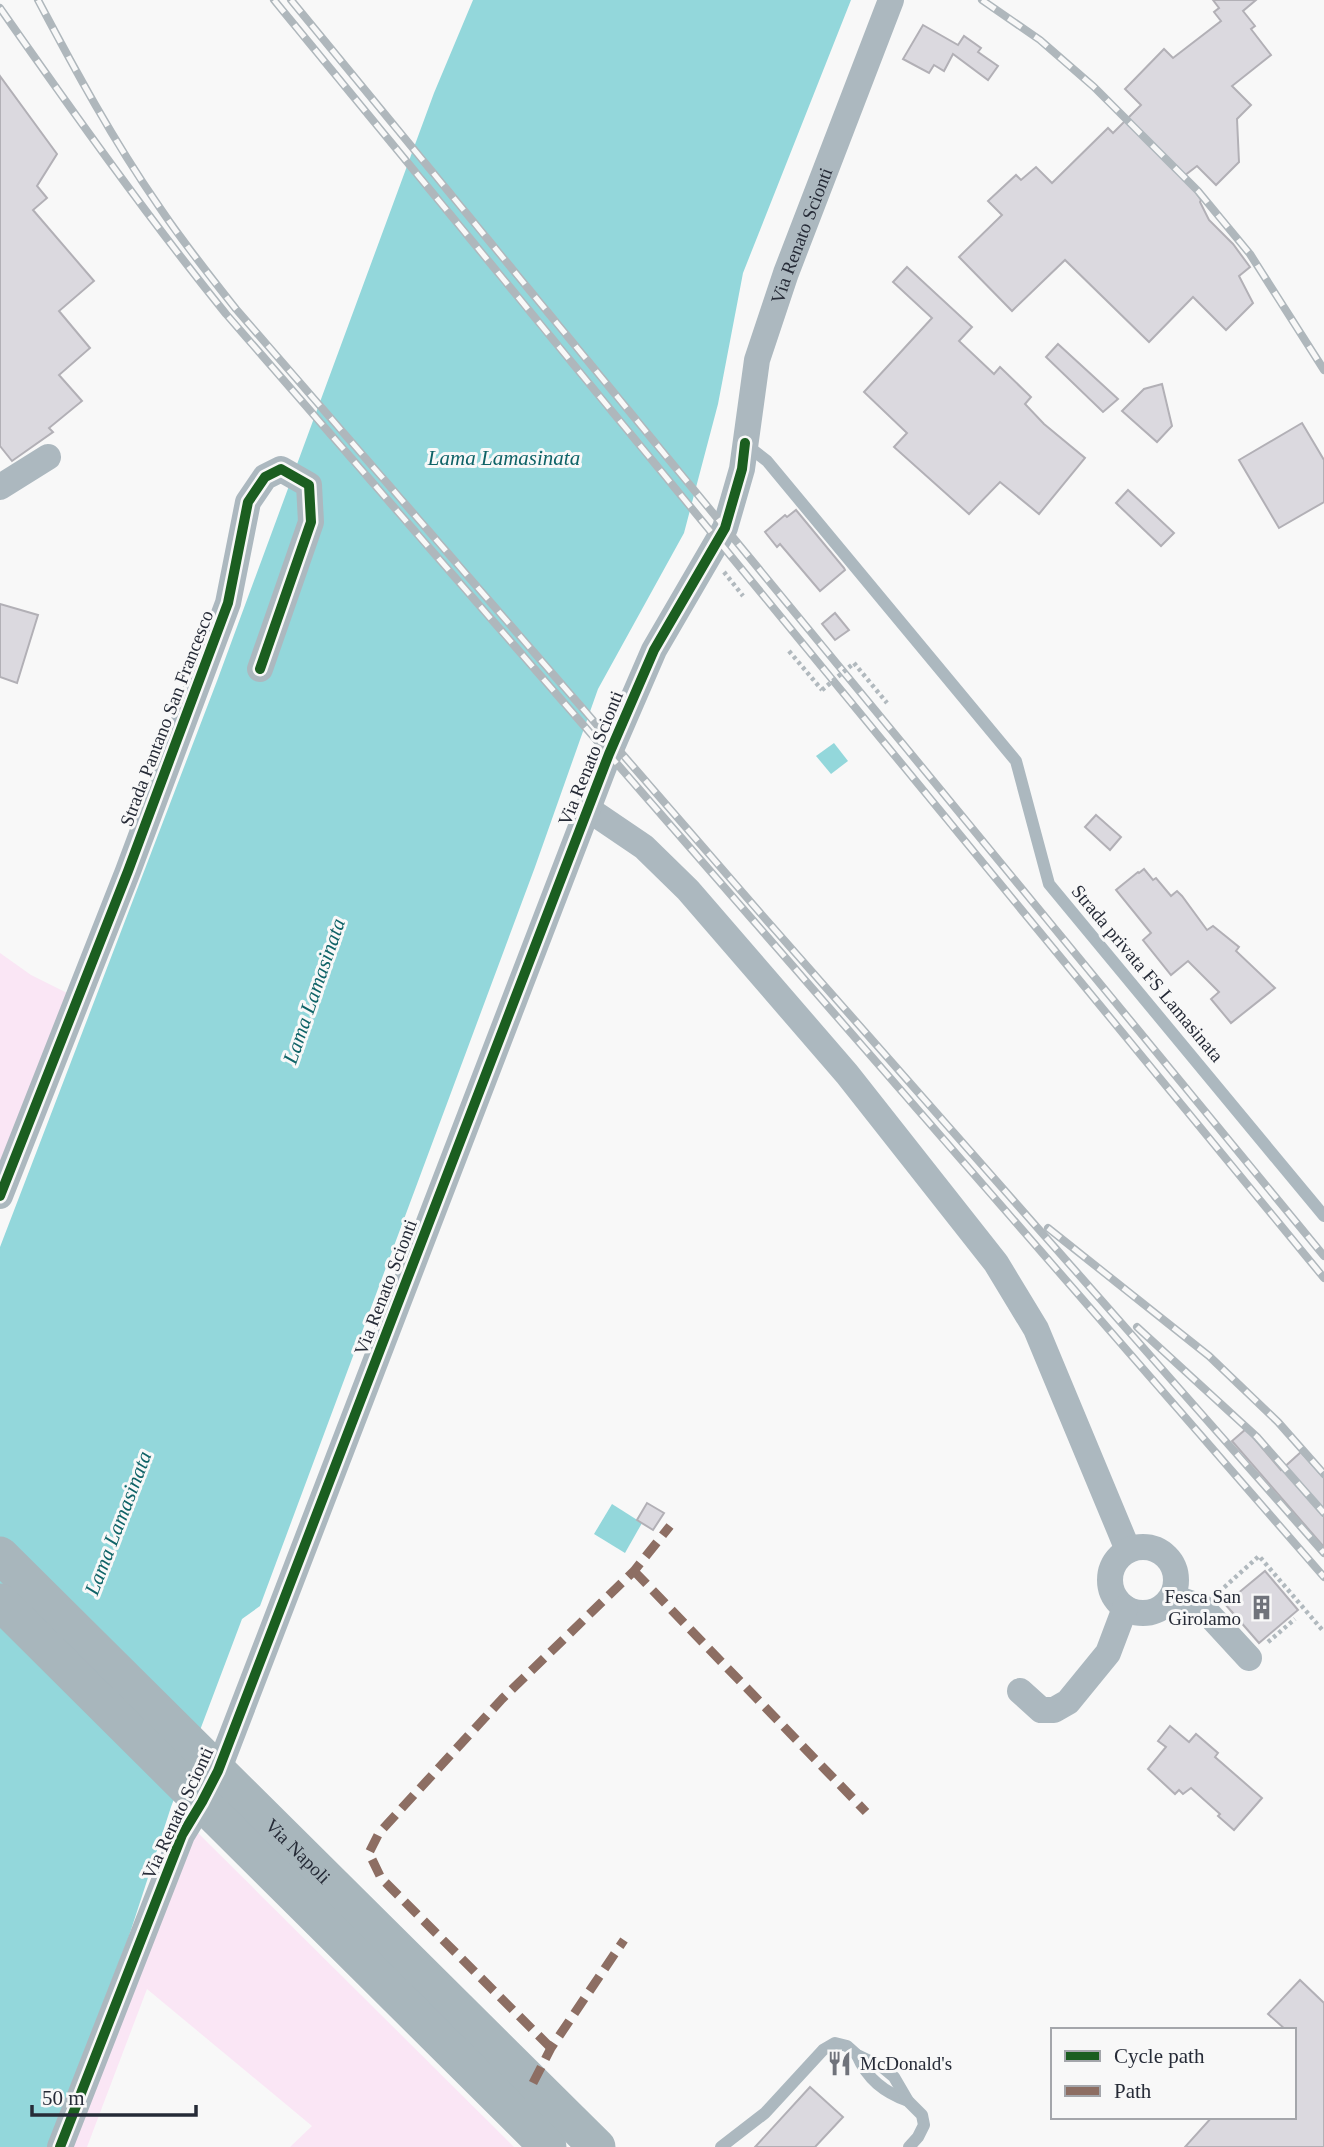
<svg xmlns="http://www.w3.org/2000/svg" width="1324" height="2147" viewBox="0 0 1324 2147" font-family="Georgia,serif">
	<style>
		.green { fill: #fae6f5 }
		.water { fill: #93d7db }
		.building { fill: #dbd9df; stroke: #b2b0b6; stroke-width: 2 }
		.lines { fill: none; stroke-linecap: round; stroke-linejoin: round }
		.path { stroke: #b1b9be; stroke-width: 4.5; stroke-dasharray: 3.5 3.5; stroke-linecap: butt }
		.lane { stroke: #acb8bf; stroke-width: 12 }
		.street { stroke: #acb8bf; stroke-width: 26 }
		.secondary { stroke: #a8b6bc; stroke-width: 37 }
		.rail-casing { stroke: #afb7bc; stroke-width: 8 }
		.rail { stroke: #f8f8f8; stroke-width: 5; stroke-dasharray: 16; stroke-linecap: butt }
		.path-bridge { stroke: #b1b9be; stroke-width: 4.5; stroke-dasharray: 3.5 3.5; stroke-linecap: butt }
		.quiet { stroke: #8d6e63; stroke-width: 9; stroke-dasharray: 18 9; stroke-linecap: butt }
		.cycleway-casing { stroke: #f8f8f8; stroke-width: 15 }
		.cycleway { stroke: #1b5e20; stroke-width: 10 }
		.labels { text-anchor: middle; stroke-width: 6; stroke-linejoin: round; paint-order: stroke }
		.street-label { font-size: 19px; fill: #262b37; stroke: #f8f8f8 }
		.poi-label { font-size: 19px; fill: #262b37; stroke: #f8f8f8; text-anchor: end }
		.water-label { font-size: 21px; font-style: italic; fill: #0f6367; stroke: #f8f8f8 }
	</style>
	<rect width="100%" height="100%" fill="#f8f8f8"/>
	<g class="green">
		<path d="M0,953L31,975L69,994L0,1175Z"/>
		<path d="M196,1831L514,2147H290L312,2126L147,1989L87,2147H67Z"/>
	</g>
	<g class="water">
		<path d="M473,0H851L743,273L718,404L684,533L598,689L535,867L260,1606L242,1619L171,1807L128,1939L47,2147H0V1247L217,681L434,93Z"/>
		<path d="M834,743L848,761L831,774L816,756Z"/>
		<path d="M612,1504L642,1523L625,1553L594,1534Z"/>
	</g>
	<g class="building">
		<path d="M1213,0H1256L1243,11L1255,26L1251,29L1271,55L1232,86L1251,105L1237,119L1239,162L1216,185L1197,166L1184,176L1201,200L1200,202L1209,220L1233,244L1250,267L1239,276L1253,303L1226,330L1193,297L1149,342L1065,260L1012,311L959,257L1002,215L988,201L1016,175L1021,180L1036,167L1052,183L1108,128L1113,133L1141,105L1125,89L1164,49L1173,58L1221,21L1214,12L1219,8Z"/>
		<path d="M923,25L958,45L964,36L981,48L978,52L998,66L988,80L953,54L944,71L934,65L929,73L903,59Z"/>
		<path d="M0,76L57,154L37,186L47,198L33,210L94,281L59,311L90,348L59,375L82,401L49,428L53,432L12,461L0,446Z"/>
		<path d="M907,267L972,327L959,341L994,374L1000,367L1031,397L1025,404L1044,424L1085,458L1039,514L1000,482L969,514L894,447L907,433L864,392L932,318L893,282Z"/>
		<path d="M1058,344L1118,399L1103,412L1046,357Z"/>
		<path d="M1162,384L1172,426L1157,442L1122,411L1144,389Z"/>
		<path d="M1302,423L1324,460V502L1279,528L1239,460Z"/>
		<path d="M1128,490L1174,533L1161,546L1116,503Z"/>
		<path d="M796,510L844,568L845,570L820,591L780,544L777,547L765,532L785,515L787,517Z"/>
		<path d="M0,604L38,615L17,683L0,677Z"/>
		<path d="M835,613L849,630L835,640L822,624Z"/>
		<path d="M1096,815L1121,837L1110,850L1085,827Z"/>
		<path d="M1144,869L1153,880L1156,878L1171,896L1177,891L1182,896L1207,930L1213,926L1239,947L1236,951L1275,988L1231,1023L1211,999L1219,992L1188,961L1171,975L1143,940L1151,933L1116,890L1138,872L1139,873Z"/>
		<path d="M1246,1429L1281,1470L1301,1452L1324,1478V1547L1232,1441Z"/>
		<path d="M647,1503L664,1513L653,1530L637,1520Z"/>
		<path d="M1265,1571L1298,1610L1259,1643L1225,1604Z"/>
		<path d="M1170,1726L1189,1742L1196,1734L1218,1753L1215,1757L1262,1798L1234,1830L1218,1816L1220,1814L1191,1788L1183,1794L1179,1790L1175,1794L1148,1769L1166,1747L1158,1741Z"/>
		<path d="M1300,1980L1324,2003V2147H1185L1212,2117H1294V2030H1286L1268,2014Z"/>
		<path d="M810,2087L843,2117L815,2147H755Z"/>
	</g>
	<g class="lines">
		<g class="path">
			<path d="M724,572L743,596"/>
			<path d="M789,651L822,690"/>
			<path d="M854,663L887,703"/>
			<path d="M1219,1592L1259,1556L1324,1632"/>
			<path d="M1268,1642L1295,1619"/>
		</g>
		<g class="lane">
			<path d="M745,444L767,461L1016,761L1049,884L1324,1216"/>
			<path d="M857,2055C867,2079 884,2092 908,2101"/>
			<path d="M721,2147L765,2113L823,2050L835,2043L847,2046L857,2055L882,2067L894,2077L908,2101L922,2115L924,2125L918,2137L909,2147"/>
		</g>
		<g class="street">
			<path d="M0,487L48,457"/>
			<path d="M588,809L644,847L688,890L847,1074L996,1263L1036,1329L1128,1550"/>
			<path d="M0,1196L128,871L228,603L248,502L265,477L281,469L309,485L311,522L260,669"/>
			<circle cx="1143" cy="1580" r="33"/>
			<path d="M1172,1597L1202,1607L1249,1658"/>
			<path d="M1020,1691L1041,1710H1054L1068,1702L1108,1653L1125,1608"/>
			<path id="s1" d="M60,2147L182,1835L202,1802L218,1771L609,754L654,650L725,528L742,469L757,360L786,273L891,0"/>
		</g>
		<g class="secondary">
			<path id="s2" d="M0,1555L597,2147"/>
			<path d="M0,1602L548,2147"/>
		</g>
		<defs>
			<g id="rail">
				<path d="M38,0C75,70 113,140 158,205C182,241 209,275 236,309L762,915L1324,1553"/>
				<path d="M274,0L1324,1278"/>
				<path d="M291,0L1324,1256"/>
				<path d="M982,0L1040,40L1094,87L1198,191L1250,254L1324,370"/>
				<path d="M0,8C73,112 146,215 226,314L1324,1577"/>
				<path d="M1048,1228L1209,1356L1278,1422L1324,1474"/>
				<path d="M1137,1327L1257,1437L1324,1513"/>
			</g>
		</defs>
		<use href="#rail" class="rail-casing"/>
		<use href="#rail" class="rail"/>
		<path class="path-bridge" d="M822,690L854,663"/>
		<g class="quiet">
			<path d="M634,1571L866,1812"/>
			<path d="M551,2048L381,1878L369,1853L379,1833L502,1699L634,1571L670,1526"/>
			<path d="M533,2083L551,2048L624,1940"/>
		</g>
		<defs>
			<g id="cycleway">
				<path d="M0,1196L128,871L228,603L248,502L265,477L281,469L309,485L311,522L260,669"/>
				<path d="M60,2147L182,1835L202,1802L218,1771L609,754L654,650L725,528L742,469L745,443"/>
			</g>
		</defs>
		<use href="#cycleway" class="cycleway-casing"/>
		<use href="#cycleway" class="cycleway"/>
	</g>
	<defs>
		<symbol id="building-bare" viewBox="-9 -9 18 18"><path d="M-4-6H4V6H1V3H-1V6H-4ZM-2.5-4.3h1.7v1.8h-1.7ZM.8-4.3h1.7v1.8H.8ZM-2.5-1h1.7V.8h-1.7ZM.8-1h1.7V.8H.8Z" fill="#70737b" stroke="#f8f8f8" stroke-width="2.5" paint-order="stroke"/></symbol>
		<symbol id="restaurant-bare" viewBox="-9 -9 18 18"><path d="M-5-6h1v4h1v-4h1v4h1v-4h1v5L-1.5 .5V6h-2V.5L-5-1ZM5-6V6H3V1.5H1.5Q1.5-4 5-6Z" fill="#70737b" stroke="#f8f8f8" stroke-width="2.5" paint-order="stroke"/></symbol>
	</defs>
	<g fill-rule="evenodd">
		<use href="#building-bare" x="1244" y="1590" width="35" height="35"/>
		<use href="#restaurant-bare" x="822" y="2046" width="35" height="35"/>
	</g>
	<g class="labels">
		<g class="street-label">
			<text dy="7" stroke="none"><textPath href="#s1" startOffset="2056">Via Renato Scionti</textPath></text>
			<text transform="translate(166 718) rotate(-69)" y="7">Strada Pantano San Francesco</text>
			<text transform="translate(590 758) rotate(-68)" y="7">Via Renato Scionti</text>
			<text transform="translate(1148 973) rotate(50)" y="7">Strada privata FS Lamasinata</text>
			<text transform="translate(385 1287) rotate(-69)" y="7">Via Renato Scionti</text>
			<text transform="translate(177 1813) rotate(-65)" y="7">Via Renato Scionti</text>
			<text dy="7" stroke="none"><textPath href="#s2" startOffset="420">Via Napoli</textPath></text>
		</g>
		<g class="poi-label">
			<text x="1241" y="1603">Fesca San<tspan x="1241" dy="22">Girolamo</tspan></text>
			<text x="860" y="2070" text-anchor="start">McDonald's</text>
		</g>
		<g class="water-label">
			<text x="504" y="465">Lama Lamasinata</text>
			<text transform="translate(314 991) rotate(-71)" y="7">Lama Lamasinata</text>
			<text transform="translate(118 1523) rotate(-69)" y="7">Lama Lamasinata</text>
		</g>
	</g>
	<rect x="1051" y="2028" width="245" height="91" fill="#f8f8f8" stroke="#a4a6ab" stroke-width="2"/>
	<rect x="1065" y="2051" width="35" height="10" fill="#1b5e20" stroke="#a4a6ab" stroke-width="2"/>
	<text x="1114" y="2063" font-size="21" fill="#262b37">Cycle path</text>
	<rect x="1065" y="2086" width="35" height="10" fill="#8d6e63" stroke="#a4a6ab" stroke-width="2"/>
	<text x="1114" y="2098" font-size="21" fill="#262b37">Path</text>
	<path d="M32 2105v10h164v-10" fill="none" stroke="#262b37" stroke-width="3.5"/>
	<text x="42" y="2105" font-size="21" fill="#262b37" stroke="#f8f8f8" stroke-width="5" paint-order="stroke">50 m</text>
</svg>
